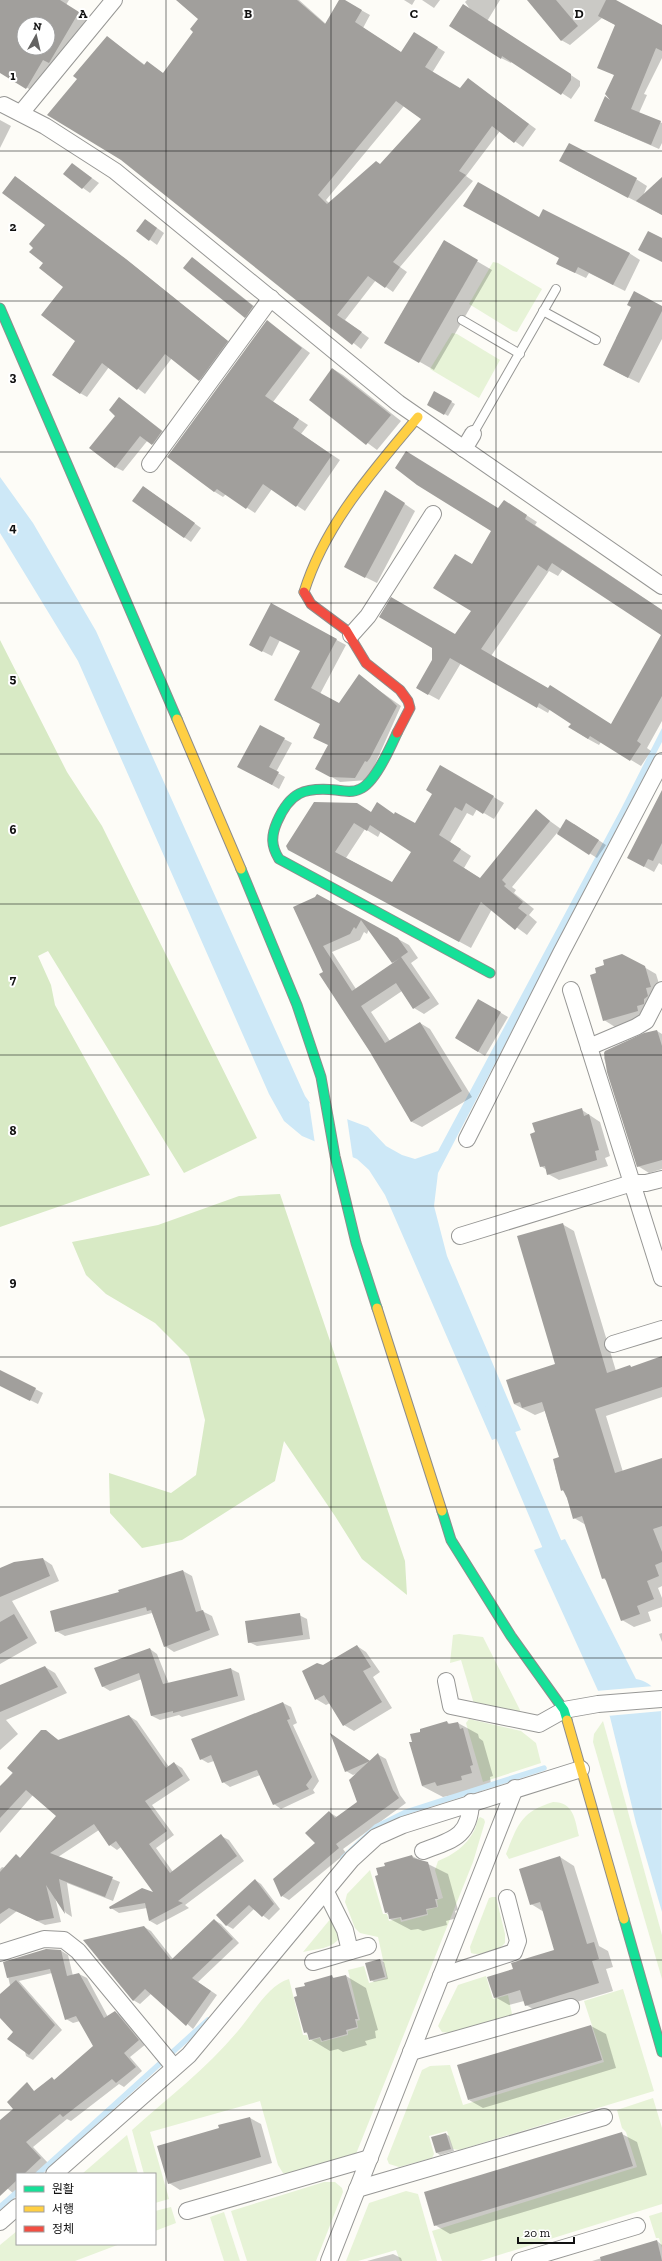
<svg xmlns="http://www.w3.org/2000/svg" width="662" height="2261" viewBox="0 0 662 2261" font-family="'Zilla Slab','Noto Sans KR',serif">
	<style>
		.green { fill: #e7f3d7 }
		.forest { fill: #d8eac5 }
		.water { fill: #cde8f7 }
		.pier { fill: #fdfcf7 }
		.shadow { fill: #0003; fill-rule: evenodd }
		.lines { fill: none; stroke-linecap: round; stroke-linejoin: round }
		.stream { stroke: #cde8f7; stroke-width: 5.5 }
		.canal { stroke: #cde8f7; stroke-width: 20 }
		.building { fill: #a19f9c; fill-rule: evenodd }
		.lane-casing { stroke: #979795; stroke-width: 10 }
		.street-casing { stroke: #979795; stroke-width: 18 }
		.fast-casing { stroke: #8e8d8b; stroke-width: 11 }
		.slow-casing { stroke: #8e8d8b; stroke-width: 11 }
		.jam-casing { stroke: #8e8d8b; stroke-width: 11 }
		.lane { stroke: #fffffe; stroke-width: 8 }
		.street { stroke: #fffffe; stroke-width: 16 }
		.fast { stroke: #16e098; stroke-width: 9 }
		.slow { stroke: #ffcf43; stroke-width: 9 }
		.jam { stroke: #f24e42; stroke-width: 9 }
		.grid { fill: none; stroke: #111; stroke-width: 1; stroke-opacity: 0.55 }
		.grid-label { font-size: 13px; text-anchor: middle; font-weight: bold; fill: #111; stroke: #fff; stroke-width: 4; stroke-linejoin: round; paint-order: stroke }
	</style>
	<rect width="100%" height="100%" fill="#fdfcf7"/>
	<g class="green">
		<path d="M493,262L498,263L542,289L517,332L513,331L469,304Z"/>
		<path d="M452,333L457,334L500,360L479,398L430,369Z"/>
		<path d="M459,1634L483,1637L520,1710L519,1714L474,1704L461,1660L450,1663L453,1635Z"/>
		<path d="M469,1719L521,1731L536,1743L541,1763L483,1782L466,1723Z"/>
		<path d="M603,1721L662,1935V1979L593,1742L594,1734Z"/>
		<path d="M553,1802C574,1802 575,1820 579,1836L509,1859L506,1854C518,1824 521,1812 553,1802Z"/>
		<path d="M480,1817L484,1819L485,1822L473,1862L356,2154C335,2164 306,2179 283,2173L278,2165L260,2101L150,2132L169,2199L155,2203V2174H144L132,2130C169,2097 211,2065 242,2026C254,2011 270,1984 289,1979L303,2035H307L309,2041L320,2038L321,2042L348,2035V2031L358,2028L357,2021L360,2020L348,1970L364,1966L369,1983L387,1978L378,1937L360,1933L355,1928L345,1902L347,1894L370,1870L383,1914H387L389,1921L400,1918L401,1922L428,1915L427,1910L438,1907L437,1900L443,1898L435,1870L438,1861C453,1855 466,1846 474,1831C477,1826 476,1820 480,1817Z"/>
		<path d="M492,1897H496L505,1934V1943C499,1951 480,1956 471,1953L470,1947L489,1898Z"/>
		<path d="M332,1917L340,1937C333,1949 316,1949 303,1952Z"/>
		<path d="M486,1976L493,1999L508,1995L512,2014L509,2017L451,2033L442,2032L438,2026L458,1985Z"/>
		<path d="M623,1989L654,2091L459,2150L453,2149L447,2131L429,2136L434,2154L432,2158L399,2167L389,2164L387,2159L422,2070L430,2066L450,2065L463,2105L604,2062L584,2001Z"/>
		<path d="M653,2098L662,2128V2204L480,2261H442L432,2231L637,2167L626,2132L622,2128L617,2110Z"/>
		<path d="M127,2135L138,2174H82Z"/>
		<path d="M324,2182H335L342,2188L343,2192L316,2261H247L231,2211Z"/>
		<path d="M406,2191L418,2194L437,2261H400L396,2250L358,2261H346L369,2203Z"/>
		<path d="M171,2207L176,2223L155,2231V2211Z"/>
		<path d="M224,2212L240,2261H224L210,2217Z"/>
		<path d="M662,2212V2248L659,2238H656L649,2216Z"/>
		<path d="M17,2231V2244H120L75,2261H0V2245Z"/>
	</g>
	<g class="forest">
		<path d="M0,640L67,772L102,826L257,1138L184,1173L48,951L38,956L51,985L55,1005L150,1175L0,1227Z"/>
		<path d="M280,1194L405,1561L407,1595L362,1559L335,1516L284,1441L275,1481L182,1540L142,1548L110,1513L109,1473L171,1493L196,1475L205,1420L189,1357L155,1323L106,1294L86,1275L72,1242L158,1225L239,1196Z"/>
	</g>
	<g class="water">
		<path d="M0,477L33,523L96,631L305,1096L312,1106L368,1127L386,1146L402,1155L415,1159L438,1151L621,809L662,728V742L438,1173L434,1206L447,1256L521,1430L492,1440L385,1195L369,1170L357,1159L302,1136L284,1121L269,1094L78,661L0,533Z"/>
		<path d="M565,1539L636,1679C656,1683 655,1693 661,1710L662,1912L636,1823L610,1717L534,1550Z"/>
	</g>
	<g class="pier">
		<path d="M309,1103L347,1118L353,1159L315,1144Z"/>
		<path d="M654,1686L662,1711L607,1716L596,1691Z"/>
	</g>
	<g class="shadow">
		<path d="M0,0H69L66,5L88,18L59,68L36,93L0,72ZM24,24H48V48H24Z"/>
		<path d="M177,0H299L326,24L340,0H343L370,15L363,28L402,53L414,33L445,52L432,73L460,89L468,79L536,129L523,147L500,131L466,176L473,181L400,267L407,272L393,292L376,280L345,320L369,338L361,349L121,159L107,37L145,65L147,62L164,74L195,32L199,19ZM404,106L422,119L380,165L329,203L326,200Z"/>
		<path d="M404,0H415L412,5Z"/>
		<path d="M422,0H440L434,8Z"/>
		<path d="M467,0H500L475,41L473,13L465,2Z"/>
		<path d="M528,0H614L662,26V58L644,94L647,95L639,113L662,123V143L659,149L595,121L613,102L615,75L599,67L616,25L602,18L570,45L561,40Z"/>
		<path d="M496,26L580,81V86L571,99L512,61L511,63L501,58Z"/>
		<path d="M0,120L11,126L0,148Z"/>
		<path d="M72,164L99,183L90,193L64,174Z"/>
		<path d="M572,168L636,179L647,186L643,196L662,179V215Z"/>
		<path d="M16,177L133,265L234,346L207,384L172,358L145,394L109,367L87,397L80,393L76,341L64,286L45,263L46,225Z"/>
		<path d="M539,218L629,253L640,260L625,291L589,273L586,278L569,270Z"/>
		<path d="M146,220L164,233L157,245L137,230Z"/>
		<path d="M444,242L492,270L434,370L385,342Z"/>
		<path d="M193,258L260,311L252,322L245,317Z"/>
		<path d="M632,307H662V339L639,383L615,371L618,339L616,338Z"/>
		<path d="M267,321L310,353L273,402L308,425L301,434L340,460L305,511L272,489L255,513L226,494L223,497L215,492L169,456Z"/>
		<path d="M333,369L343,375L401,421L377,450L310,400Z"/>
		<path d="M435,393L455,404L448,416L428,404Z"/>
		<path d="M120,398L169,436L160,449L148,440L123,471L115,467L117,416Z"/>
		<path d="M144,487L201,528L191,542L184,537Z"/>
		<path d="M396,498L415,511L377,583L357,573Z"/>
		<path d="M514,507L537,522L535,525L662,610V635L563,569L558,576L549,571L491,656L612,725L662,636V721L647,748L651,751L641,766L601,742L599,745L588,739L570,727L572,723L550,709L548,713L461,663L439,700L417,688L472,611V565L492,531L499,509Z"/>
		<path d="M271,605L346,645L320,694L340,704L359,676L401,706L368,780L340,782L317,768L329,745L322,724L285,705L301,651L280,640L272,656L250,645Z"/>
		<path d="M284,739L292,743L276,772L285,777L279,789L239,766Z"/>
		<path d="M440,766L504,803L494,819L477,809L473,816L467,813L450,842L471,856L464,868L481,879L536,811L561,829L574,824L606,845L597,858L557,833L512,887L516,890L514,893L534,909L529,915L537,922L527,935L492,909L471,948L300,855L371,812L395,815L416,824L433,794ZM365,829L378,837L381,831L412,852L392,883L346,858Z"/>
		<path d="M662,792V865L659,863L654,872L638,863Z"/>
		<path d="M317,895L409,945L418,958L411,963L439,1004L424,1014L414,1008L402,991L371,1012L390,1041L420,1023L430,1029L472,1097L422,1127L412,1122L324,972L315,898ZM369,929L394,963L356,989L332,952L360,940L364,932L367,934Z"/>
		<path d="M644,967L656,974L662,993L649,1017L615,1027L604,1020Z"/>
		<path d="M479,1000L508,1017L485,1056L456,1038Z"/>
		<path d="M657,1031L662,1034V1169L649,1173L638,1166L604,1058L606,1051Z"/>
		<path d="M582,1110L600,1122L610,1156L605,1158L608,1166L559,1180L548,1174L547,1170L541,1166Z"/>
		<path d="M562,1224L574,1231L616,1371L630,1366L632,1368L662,1357V1397L606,1416L623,1472L662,1460V1586L658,1588L662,1598V1607L648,1612L651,1621L634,1627L622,1620L607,1581L603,1578L586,1525L574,1518L565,1492L562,1490L555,1468H557L560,1458L545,1411L535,1415L514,1404L556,1365Z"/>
		<path d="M0,1371L43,1393L38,1404L0,1385Z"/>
		<path d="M43,1559L52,1565L59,1581L12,1601L37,1643L0,1664V1569Z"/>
		<path d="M183,1571L192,1576L202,1611L212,1616L219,1635L174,1652L165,1646L152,1613L65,1636L56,1631L120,1593Z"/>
		<path d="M299,1615L307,1619L310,1639L257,1646L249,1642Z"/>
		<path d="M662,1633V1642L659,1634Z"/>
		<path d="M357,1646L366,1652L380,1672L373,1677L392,1708L354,1731L344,1725L330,1703L326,1705L316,1699Z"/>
		<path d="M150,1649L157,1654L169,1684L231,1669L239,1673L245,1700L182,1717L179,1715L160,1720L152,1716L142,1679L110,1691L102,1686Z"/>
		<path d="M45,1667L55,1673L67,1693L6,1720L18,1734L0,1750V1686Z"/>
		<path d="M283,1703L291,1707L297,1723L293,1725L319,1781L313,1790L315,1793L281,1809L274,1804L260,1775L230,1787L223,1782L214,1761L208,1763L201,1759Z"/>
		<path d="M129,1716L137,1721L169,1767L174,1763L182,1768L190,1780L152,1805L174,1835L156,1848L173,1872L221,1836L229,1840L244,1861L185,1905L189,1908L157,1925L150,1921L147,1908L119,1913L111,1908L156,1894L121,1847L117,1850L110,1845L99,1830L58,1857L120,1882L113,1901L67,1883L72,1917L66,1913L55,1897L61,1922L45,1925L17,1911L0,1924V1869L2,1867L5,1868L16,1856L20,1858L57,1816L33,1795L0,1833V1788L46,1731L60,1741Z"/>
		<path d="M447,1722L451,1725L458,1723L478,1734L479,1738L483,1741L493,1776L490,1777L491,1784L480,1787L482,1791L458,1797L453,1795L443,1797L422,1786Z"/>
		<path d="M332,1735L371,1762L379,1755L386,1759L400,1795L406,1803L343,1849L346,1853L289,1900L282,1896L316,1843L329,1812L337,1817L358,1802V1773L353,1775L346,1771Z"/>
		<path d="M412,1856L448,1874L458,1910L455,1911L457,1918L446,1921L447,1925L423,1931L418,1929L411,1930L390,1919L389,1915L385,1912Z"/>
		<path d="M560,1857L574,1866L599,1946L608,1951L613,1967L606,1969L613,1991L540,2013L526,2005L524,2001L509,2005L495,1997L514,1970L556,1950L544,1912L531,1904Z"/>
		<path d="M255,1880L261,1884L280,1909L269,1920L254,1909L233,1929L226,1925Z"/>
		<path d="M214,1920L221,1924L239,1943L198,1982L217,1995L193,2029L152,1993L140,2004L133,2000L144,1927L151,1931L173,1959Z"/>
		<path d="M60,1950L68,1955L73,1976L79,1974L87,1978L108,2017L115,2012L123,2016L146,2044L130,2057L142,2071L124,2087L119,2084L71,2121L67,2119L33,2147L48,2163L35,2174H17V2191L14,2194L0,2182V2122L52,2078L55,2080L94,2046L80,2021L73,2023L66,2019L52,1973L19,1981L62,2030L33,2060L26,2056L5,1963Z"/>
		<path d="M380,1960L384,1962L388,1979L374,1982L371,1980Z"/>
		<path d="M346,1976L366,1988L378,2030L375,2031L376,2038L365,2041L367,2045L343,2052L338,2049L330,2051L310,2039L309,2035L305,2032L332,1977L336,1979Z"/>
		<path d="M591,2026L606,2034L616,2068L483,2108L469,2100Z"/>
		<path d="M250,2118L261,2124L272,2163L180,2190L169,2183L220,2129Z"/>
		<path d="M446,2134L449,2136L454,2151L440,2155L437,2153Z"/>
		<path d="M622,2134L637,2142L647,2175L450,2234L435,2225Z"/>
		<path d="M657,2241L662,2245V2261H592Z"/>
		<path d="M393,2254L401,2258L402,2261H367Z"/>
	</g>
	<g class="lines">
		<g class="stream">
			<path d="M343,1858L376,1827L406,1812L544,1768"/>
			<path d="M38,2174L208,2020"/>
			<path d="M0,2207L17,2192"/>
		</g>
		<path class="canal" d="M495,1410L562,1568"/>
	</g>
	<g class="building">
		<path d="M0,0H60L79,12L49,63L43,60L26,89L0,73ZM24,24H48V48H24Z"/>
		<path d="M176,0H297L325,24L339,0H345L362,10L355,22L401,52L414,32L438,47L425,67L460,88L468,78L529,124L514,143L492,126L459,171L466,175L393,262L400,267L385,288L368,276L337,315L362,332L352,345L121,160L47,115L77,79L73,76L107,36L144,65L147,61L163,73L193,32L190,29L198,19ZM396,101L421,119L380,164L376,161L327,204L318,195Z"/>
		<path d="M527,0H556L578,26L561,41Z"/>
		<path d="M606,0H616L662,25V51L656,48L631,109L661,121L651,145L594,121L605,96L610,100L605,94L614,75L597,68L615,25L598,16Z"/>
		<path d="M463,4L571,74V80L561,95L502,56L501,59L449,26Z"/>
		<path d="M569,143L637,178L628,198L559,161Z"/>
		<path d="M72,163L92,178L82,189L63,174Z"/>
		<path d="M15,176L126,259L228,341L199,381L165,354L137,390L102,363L80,394L52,375L75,341L41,315L63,287L39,268L43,263L29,252L33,248L29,244L45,225L2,193Z"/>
		<path d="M662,177V215L636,201Z"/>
		<path d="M478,182L539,217L543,209L630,253L613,285L578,267L575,273L556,264L559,258L463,206Z"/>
		<path d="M145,219L157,228L149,241L136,231Z"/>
		<path d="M648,231L662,238V262L638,250Z"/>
		<path d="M444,240L478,260L419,363L384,343Z"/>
		<path d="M192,257L253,306L245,318L183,268Z"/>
		<path d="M634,291L662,306V311L628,378L603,365L631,307L627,305Z"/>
		<path d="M267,320L302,348L265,396L299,419L293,428L332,455L296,507L263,484L246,509L217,489L214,492L167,457Z"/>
		<path d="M332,368L391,415L366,445L309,400Z"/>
		<path d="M434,391L452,401L444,415L427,405Z"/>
		<path d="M119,397L162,431L152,445L140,436L115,468L89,448L115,416L109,410Z"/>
		<path d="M406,451L498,508L504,500L527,515L525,519L662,610V696L637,741L641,744L630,761L590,736L588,739L568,727L571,724L539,703L537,708L450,658L428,695L416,688L432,660V648L379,617L391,597L455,634L471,611L433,588L455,554L472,564L491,531L417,485L395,468ZM552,563L661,635L611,724L550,685L548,688L481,649L538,565L547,571Z"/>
		<path d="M143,486L195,523L184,538L132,501Z"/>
		<path d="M385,490L405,503L365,578L344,567Z"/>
		<path d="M271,603L337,639L311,688L339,703L359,674L391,700L397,706L370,758L367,762L365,761L355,778L330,777L315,769L328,745L313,738L320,724L274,700L300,651L270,636L262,652L249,645Z"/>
		<path d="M260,725L285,738L269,767L279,772L272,785L237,767Z"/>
		<path d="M440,765L494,796L483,814L466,803L462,811L455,807L439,835L461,849L453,861L480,878L536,809L550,821L502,880L506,884L504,886L523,902L518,908L527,915L515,930L481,902L459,942L288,850L286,846L314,802L357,803L371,812L377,802L394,814L395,812L415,823L432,794L426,790ZM354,823L367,831L370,825L411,852L392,882L335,852Z"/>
		<path d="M662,790V843L653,861L648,859L644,867L627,858Z"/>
		<path d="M566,819L599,840L589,855L557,834Z"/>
		<path d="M317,894L398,938L408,952L401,957L430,998L413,1009L396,983L361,1006L385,1043L420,1022L462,1091L411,1122L370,1052L319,974L323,972L293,907L315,897ZM361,920L392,963L400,958L352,991L323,946L350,934L354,927L356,929Z"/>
		<path d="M622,954L645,966L651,987L646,988L648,996L644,999V1004L637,1006L638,1011L603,1021L590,975L596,973L595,968L604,965L603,960Z"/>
		<path d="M478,999L501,1012L478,1052L455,1038Z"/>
		<path d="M657,1030L662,1046V1160L637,1167L607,1072L604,1053L605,1051L644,1033Z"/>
		<path d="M582,1108L584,1116L589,1114L599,1150L595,1151L597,1160L547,1175L545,1166L540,1167L530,1134L535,1132L532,1123Z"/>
		<path d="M563,1223L607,1373L630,1365L631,1367L662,1356V1387L595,1409L615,1473L662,1458V1526L653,1529L662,1552V1562L655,1565L659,1576L647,1581L654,1599L637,1606L640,1614L621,1621L605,1578L602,1579L582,1516L573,1519L567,1498L563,1490L561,1491L553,1459L559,1457L542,1402L522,1408L520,1402L514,1404L506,1380L555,1364L517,1236Z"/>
		<path d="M0,1370L36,1388L30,1401L0,1386Z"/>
		<path d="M43,1558L50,1576L0,1597V1568L14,1562Z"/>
		<path d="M183,1570L196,1612L203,1610L210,1630L164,1647L151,1610L147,1611L146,1607L55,1632L50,1611L119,1592L118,1590Z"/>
		<path d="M300,1613L303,1635L248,1643L245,1621Z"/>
		<path d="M14,1614L28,1638L0,1654V1622Z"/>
		<path d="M357,1645L371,1667L363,1671L382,1702L343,1726L324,1695L315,1700L302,1671L317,1663L323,1665Z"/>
		<path d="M150,1648L163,1684L231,1668L238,1696L173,1713V1711L151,1716L139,1673L102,1687L94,1668Z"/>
		<path d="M45,1666L58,1687L0,1712V1685Z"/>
		<path d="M283,1702L290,1719L287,1720L312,1777L306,1785L309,1789L273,1805L257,1770L222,1783L211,1755L200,1760L191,1739Z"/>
		<path d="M129,1715L166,1768L174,1762L183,1776L145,1801L167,1831L149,1844L170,1873L221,1834L237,1856L178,1901L183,1903L149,1921L145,1903L110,1909L109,1907L142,1888L153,1892L116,1841L109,1846L94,1824L50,1853L113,1877L105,1897L59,1879L65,1914L46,1885L54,1918L37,1921L9,1908L0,1914V1872L16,1854L20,1858L56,1816L26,1790L0,1818V1786L13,1773L7,1768L41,1730H46L58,1740Z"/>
		<path d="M447,1721L448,1724L458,1722L460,1729L463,1728L473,1765L470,1766L472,1773L461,1776L462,1780L437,1786L435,1782L422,1786L409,1742H412L410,1734L420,1732V1729Z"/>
		<path d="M330,1733L370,1761L345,1772Z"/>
		<path d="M378,1753L393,1790L399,1798L336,1844L339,1848L281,1897L273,1879L315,1843L305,1833L329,1811L335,1818L357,1802L349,1780Z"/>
		<path d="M412,1855L413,1858L428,1862L438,1899H435L437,1907L426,1909L427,1914L402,1920L401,1917L389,1919L388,1912L385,1913L375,1876L378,1875L376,1868L385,1866L384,1863Z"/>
		<path d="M560,1856L587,1944L594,1942L599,1959L592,1961L599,1983L525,2006L520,1990L494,1998L487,1977L513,1969L511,1963L554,1950L540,1902L530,1905L519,1869Z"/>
		<path d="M255,1879L274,1904L262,1917L249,1905L226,1926L216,1915Z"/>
		<path d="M214,1919L233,1939L192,1978L211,1991L186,2026L145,1989L133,2001L83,1940L144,1926L171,1960Z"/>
		<path d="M46,1949L61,1950L67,1976L79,1973L104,2018L115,2011L139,2040L124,2053L136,2067L116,2083L112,2079L63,2117L60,2114L26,2142L41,2158L24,2174H17V2180L0,2196V2120L13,2109L7,2102L27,2082L34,2091L52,2077L54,2080L93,2046L76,2016L65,2020L50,1969L7,1978L3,1962Z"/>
		<path d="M380,1959L385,1977L370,1981L365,1963Z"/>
		<path d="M332,1975L333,1978L346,1975L358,2019H355L357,2027L346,2030L347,2034L322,2041L320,2037L309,2040L307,2032L304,2033L294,1997L297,1996L295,1988L305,1986L304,1983Z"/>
		<path d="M16,1980L55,2025L29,2055L7,2039L13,2032L0,2018V1994Z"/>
		<path d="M591,2025L602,2060L468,2100L457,2065Z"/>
		<path d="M250,2117L261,2157L168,2184L157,2146L219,2128L218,2125Z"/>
		<path d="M622,2132L633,2166L434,2226L424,2192Z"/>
		<path d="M446,2133L451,2149L436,2153L431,2137Z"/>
		<path d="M657,2240L662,2261H601L600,2257Z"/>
	</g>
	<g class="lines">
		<defs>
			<g id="lane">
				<path d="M543,311L596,340"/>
				<path d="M462,320L520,354"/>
				<path d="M473,434L556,289"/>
			</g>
			<g id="street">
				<path d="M4,105L45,126L115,171L398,403L662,586"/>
				<path d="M21,113L114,0"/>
				<path d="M464,449L473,434"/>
				<path d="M150,464L271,298"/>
				<path d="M351,635L368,616L433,514"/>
				<path d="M571,990L662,1278"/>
				<path d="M589,1047L636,1027L646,1021L662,990"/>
				<path d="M467,1139L561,953L662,761"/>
				<path d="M460,1236L632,1183H646L662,1179"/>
				<path d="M613,1344L662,1329"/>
				<path d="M446,1681L451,1706L539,1724L564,1710L598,1704L662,1699"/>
				<path d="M423,1851C452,1840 470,1837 471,1802"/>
				<path d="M326,1892L345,1930L350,1951"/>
				<path d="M0,1953L44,1939L64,1940L78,1951L174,2067"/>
				<path d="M313,1962L368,1946"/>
				<path d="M441,1976L514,1952L518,1941L507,1898"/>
				<path d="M411,2052L571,2007"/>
				<path d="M54,2174L189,2055L352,1859L376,1837L403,1825L581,1769"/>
				<path d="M357,2189L604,2117"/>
				<path d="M187,2211L370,2158"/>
				<path d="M0,2222L17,2207"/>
				<path d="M329,2261L515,1788"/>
				<path d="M520,2261L637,2226"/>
			</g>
			<g id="fast">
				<path d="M0,308L177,719"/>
				<path d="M397,733C390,748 375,783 360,789C353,793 343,791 336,790C304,787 290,792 277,822C271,836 271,846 279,859L490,973"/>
				<path d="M241,869L297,1005L321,1077L335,1156L356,1243L377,1308"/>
				<path d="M442,1511L451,1540L511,1636L564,1710L567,1720"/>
				<path d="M624,1919L662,2052"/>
			</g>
			<g id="slow">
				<path d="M304,592C325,524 373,471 418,417"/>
				<path d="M177,719L241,869"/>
				<path d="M377,1308L442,1511"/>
				<path d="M567,1720L624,1919"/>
			</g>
			<path id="jam" d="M304,592L311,604L346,630L366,663L400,690L408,701L410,708L397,733"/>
		</defs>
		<use href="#lane" class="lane-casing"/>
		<use href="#street" class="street-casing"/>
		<use href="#fast" class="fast-casing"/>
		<use href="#slow" class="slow-casing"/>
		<use href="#jam" class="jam-casing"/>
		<use href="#lane" class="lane"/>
		<use href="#street" class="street"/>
		<use href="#fast" class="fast"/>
		<use href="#slow" class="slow"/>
		<use href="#jam" class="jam"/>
	</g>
	<path class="grid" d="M166,0V2261M331,0V2261M496,0V2261M0,151H662M0,301H662M0,452H662M0,603H662M0,754H662M0,904H662M0,1055H662M0,1206H662M0,1357H662M0,1507H662M0,1658H662M0,1809H662M0,1960H662M0,2110H662"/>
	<g class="grid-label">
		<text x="83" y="18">A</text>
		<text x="248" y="18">B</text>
		<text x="414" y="18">C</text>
		<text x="579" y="18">D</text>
		<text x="13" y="80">1</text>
		<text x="13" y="231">2</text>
		<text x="13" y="381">3</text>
		<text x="13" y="532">4</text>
		<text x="13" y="683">5</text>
		<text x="13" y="834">6</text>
		<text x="13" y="984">7</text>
		<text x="13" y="1135">8</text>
		<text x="13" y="1286">9</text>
	</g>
	<rect x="16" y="2173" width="140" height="72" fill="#ffffff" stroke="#a0a0a0"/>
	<rect x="24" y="2186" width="20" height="6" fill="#16e098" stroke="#a0a0a0"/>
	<text x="52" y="2193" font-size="12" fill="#111111">원활</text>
	<rect x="24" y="2206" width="20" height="6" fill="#ffcf43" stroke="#a0a0a0"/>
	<text x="52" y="2213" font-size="12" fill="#111111">서행</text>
	<rect x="24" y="2226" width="20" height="6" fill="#f24e42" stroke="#a0a0a0"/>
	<text x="52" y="2233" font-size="12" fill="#111111">정체</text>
	<g transform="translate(36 36) rotate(8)"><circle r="19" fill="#ffffff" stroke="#a0a0a0"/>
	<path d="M0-3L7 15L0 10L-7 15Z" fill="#646362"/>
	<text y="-6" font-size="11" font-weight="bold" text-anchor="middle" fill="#111111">N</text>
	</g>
	<path d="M518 2237v6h56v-6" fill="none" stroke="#111111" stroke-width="2"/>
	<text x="524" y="2237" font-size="12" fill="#111111" stroke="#ffffff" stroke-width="3" paint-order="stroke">20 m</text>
</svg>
